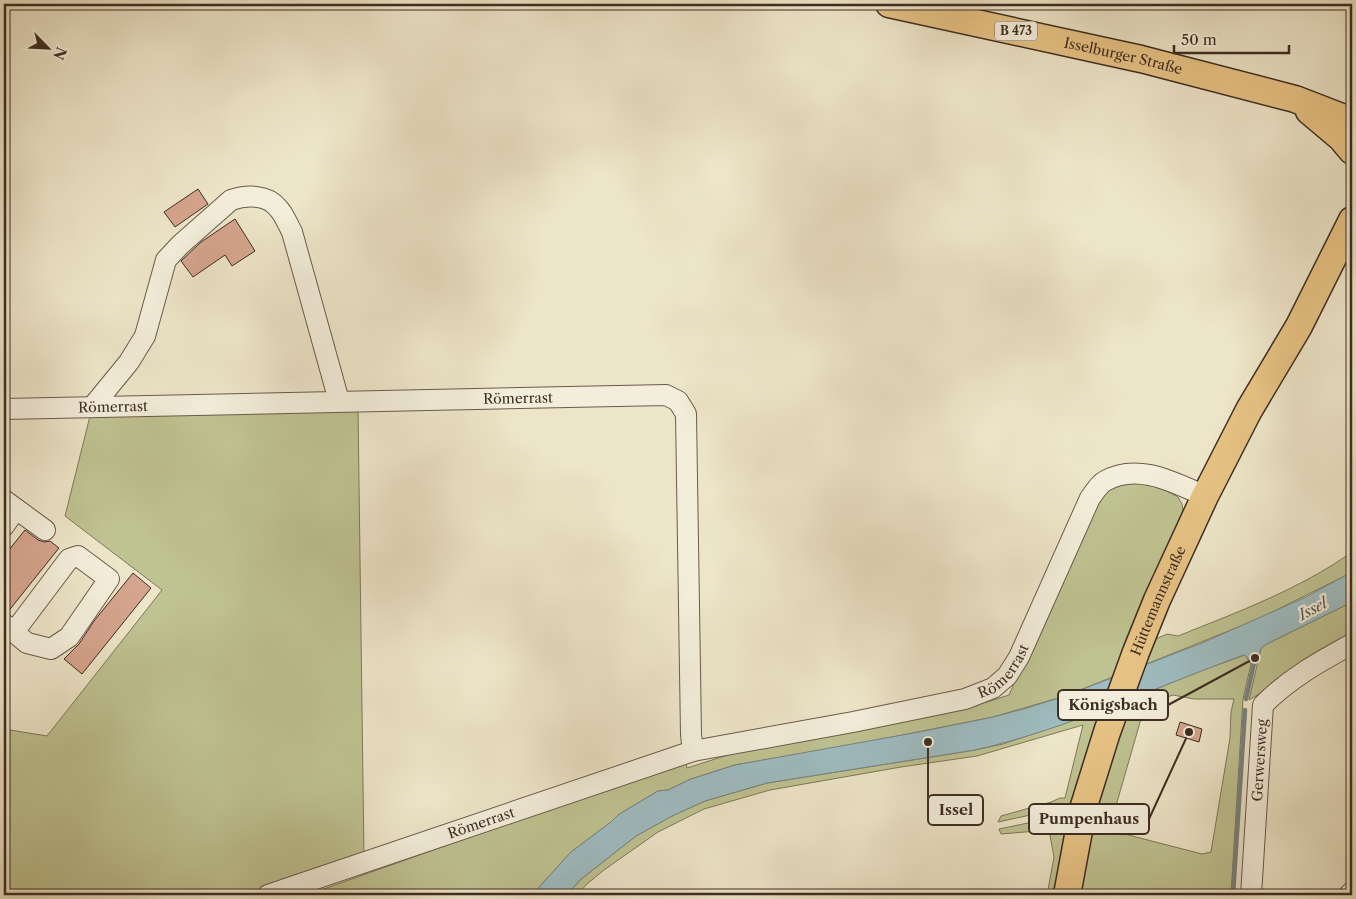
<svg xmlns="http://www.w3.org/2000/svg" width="1356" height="899" viewBox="0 0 1356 899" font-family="'Libre Caslon Text',serif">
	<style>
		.green { fill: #bfc291; stroke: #7e785a; fill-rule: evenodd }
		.water { fill: #9ebcc1; stroke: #788382 }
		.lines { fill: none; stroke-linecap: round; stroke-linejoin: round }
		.stream { stroke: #788382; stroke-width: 4.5 }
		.building { fill: #d5a48d; stroke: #3e2d23 }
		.minor-casing { stroke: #6a5b4c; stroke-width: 22 }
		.major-casing { stroke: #3e2d23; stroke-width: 29 }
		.minor { stroke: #f3eedb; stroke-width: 20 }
		.major { stroke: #e6c284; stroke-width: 26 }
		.labels { text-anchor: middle; stroke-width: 4.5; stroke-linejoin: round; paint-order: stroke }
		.shield { fill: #f3eedb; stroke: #74675a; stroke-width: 1 }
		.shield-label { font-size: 12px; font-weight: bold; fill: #3e2d23 }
		.street-label { font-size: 14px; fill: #3e2d23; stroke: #f3eedb }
		.water-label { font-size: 15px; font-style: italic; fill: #56514a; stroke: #f3eedb }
		.leader { fill: none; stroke: #3e2d23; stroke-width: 2 }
		.callout-dot { fill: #3e2d23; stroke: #f3eedb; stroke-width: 2 }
		.callout { fill: #f3eedb; stroke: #3e2d23; stroke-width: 2 }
		.callout-label { font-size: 15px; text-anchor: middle; font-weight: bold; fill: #3e2d23 }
	</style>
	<rect width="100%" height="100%" fill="#ede5c8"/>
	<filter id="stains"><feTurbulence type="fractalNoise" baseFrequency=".004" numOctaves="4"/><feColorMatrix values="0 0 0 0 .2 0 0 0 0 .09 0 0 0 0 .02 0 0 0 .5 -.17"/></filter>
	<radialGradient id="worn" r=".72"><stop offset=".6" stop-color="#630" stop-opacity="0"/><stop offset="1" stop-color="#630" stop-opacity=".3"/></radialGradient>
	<g class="green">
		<path d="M358,407L364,859L252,895H4V729L47,736L162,590L65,516L90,416Z"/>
		<path d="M1131,481L1151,483L1178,497L1182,504L1184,517L1115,676L1065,696L993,717L853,745L735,765L691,779L668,790L658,791L618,815L611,822L571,852L532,895H307L627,781L686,763L687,768L759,745L887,723L987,702L1009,695L1092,508C1103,490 1111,486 1131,481Z"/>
		<path d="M1352,552V572L1343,577L1256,620L1144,665L1149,642L1167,634L1178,636C1238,612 1300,589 1352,552Z"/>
		<path d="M1352,602V639L1249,700L1261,648L1267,644Z"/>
		<path d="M1245,655L1251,664L1243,699L1231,895H1076L1098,795L1132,699L1200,671ZM1173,695L1194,699H1234L1231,712L1230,738L1211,852L1202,854L1109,830L1145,705Z"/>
		<path d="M1104,710L1073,804L1063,808L998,822L1001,816L1051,802L1060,798H1065L1083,725L977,756L901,767L770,790L704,809L658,832L604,870L587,884L577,895H567L580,880L636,836L672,816L705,801L767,783L975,750L1003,744Z"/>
		<path d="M1062,816L1069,818L1058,895H1047L1054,857L1049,830L1001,834L999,829Z"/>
	</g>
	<path class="water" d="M1352,572V602L1267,644L1261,648L1257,664H1251L1249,659L1244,655C1155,687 1068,729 975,750L767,783L705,801L672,816L636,836L580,880L567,895H532L571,852L611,822L618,815L658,791L668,790L691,779L735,765L919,732L993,717L1027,708L1065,696L1202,643L1306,597Z"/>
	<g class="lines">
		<g class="stream">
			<path d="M1246,699L1255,659"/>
			<path d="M1233,895L1245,710"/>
		</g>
	</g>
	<g class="building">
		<path d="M198,189L208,204L175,227L164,212Z"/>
		<path d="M235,219L255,251L232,266L225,255L193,277L181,261L201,242Z"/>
		<path d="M25,530L38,540L44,542L50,541L59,548L7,613L4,612V556Z"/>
		<path d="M133,573L151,588L82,674L64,659L79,644L94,621Z"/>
		<path d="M1180,722L1202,729L1199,742L1176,735Z"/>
	</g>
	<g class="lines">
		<defs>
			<g id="minor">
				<path d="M93,406L129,362L145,336L166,260L180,245L231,200C246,195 267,194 278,208C284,214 288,225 292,232L339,401"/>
				<path id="s1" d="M4,409L666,395L678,401L686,414L691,735L693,751"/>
				<path d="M4,500L45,530"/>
				<path d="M4,526L16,509"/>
				<path d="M4,624L27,643L51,649L69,637L109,579L78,556L69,559L14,632"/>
				<path id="s2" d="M268,895L693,751L853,722L965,699L993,688L1007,676L1019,657L1090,498C1094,493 1099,484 1105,481C1138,462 1175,483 1205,496"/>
				<path id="s3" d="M1251,895L1263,705C1290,678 1319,662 1352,644"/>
				<path d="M1349,895L1352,892"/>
			</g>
			<g id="major">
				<path id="s4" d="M889,4L1141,59L1295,99L1352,121"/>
				<path d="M1309,111L1341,138L1352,151"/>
				<path id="s5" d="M1067,895L1083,809L1107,732L1136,652L1157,600L1205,496L1249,410L1299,326L1352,220"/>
			</g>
		</defs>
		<use href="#minor" class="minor-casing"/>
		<use href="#major" class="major-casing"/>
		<use href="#minor" class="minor"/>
		<use href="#major" class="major"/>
	</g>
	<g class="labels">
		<rect class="shield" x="995" y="21.5" width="42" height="19" rx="4"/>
		<g class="shield-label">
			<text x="1016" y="35">B 473</text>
		</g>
		<g class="street-label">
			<text dy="5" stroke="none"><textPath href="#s4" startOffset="240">Isselburger Straße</textPath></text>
			<text dy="5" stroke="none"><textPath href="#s1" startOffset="514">Römerrast</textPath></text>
			<text dy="5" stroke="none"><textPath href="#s1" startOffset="109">Römerrast</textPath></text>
			<text dy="5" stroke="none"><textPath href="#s5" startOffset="309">Hüttemannstraße</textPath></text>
			<text dy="5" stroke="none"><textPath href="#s2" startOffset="775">Römerrast</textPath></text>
			<text dy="5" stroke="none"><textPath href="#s3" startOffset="135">Gerwersweg</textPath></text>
			<text dy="5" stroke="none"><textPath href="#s2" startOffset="225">Römerrast</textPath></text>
		</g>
		<g class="water-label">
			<text transform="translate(1313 609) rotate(-28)" y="5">Issel</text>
		</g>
	</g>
	<path class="leader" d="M1255 658L1168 705M928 742L928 810M1189 732L1149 819"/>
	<g class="callout-dot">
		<circle cx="1255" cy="658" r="5"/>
		<circle cx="928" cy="742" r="5"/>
		<circle cx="1189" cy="732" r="5"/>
	</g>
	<g class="callout">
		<rect x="1058" y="690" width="110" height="30" rx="5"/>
		<rect x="928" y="795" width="55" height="30" rx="5"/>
		<rect x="1029" y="804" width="120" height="30" rx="5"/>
	</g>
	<g class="callout-label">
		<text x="1113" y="710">Königsbach</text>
		<text x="956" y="815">Issel</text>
		<text x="1089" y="824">Pumpenhaus</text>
	</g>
	<rect width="1356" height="899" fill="none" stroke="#ede5c8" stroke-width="20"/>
	<rect x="5" y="5" width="1346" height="889" fill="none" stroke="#3e2d23" stroke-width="2.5"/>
	<rect x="10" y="10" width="1336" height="879" fill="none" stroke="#3e2d23"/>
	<g transform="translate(48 48) rotate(114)" stroke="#f3eedb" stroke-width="4" paint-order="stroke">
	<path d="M0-4L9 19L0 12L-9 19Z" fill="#3e2d23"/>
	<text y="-8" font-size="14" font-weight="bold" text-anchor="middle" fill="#3e2d23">N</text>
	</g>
	<path d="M1174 45v8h115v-8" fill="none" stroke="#3e2d23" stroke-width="2.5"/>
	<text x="1181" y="45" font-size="15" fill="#3e2d23" stroke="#f3eedb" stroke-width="4" paint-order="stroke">50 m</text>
	<rect width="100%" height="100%" filter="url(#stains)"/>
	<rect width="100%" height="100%" fill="url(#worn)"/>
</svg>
